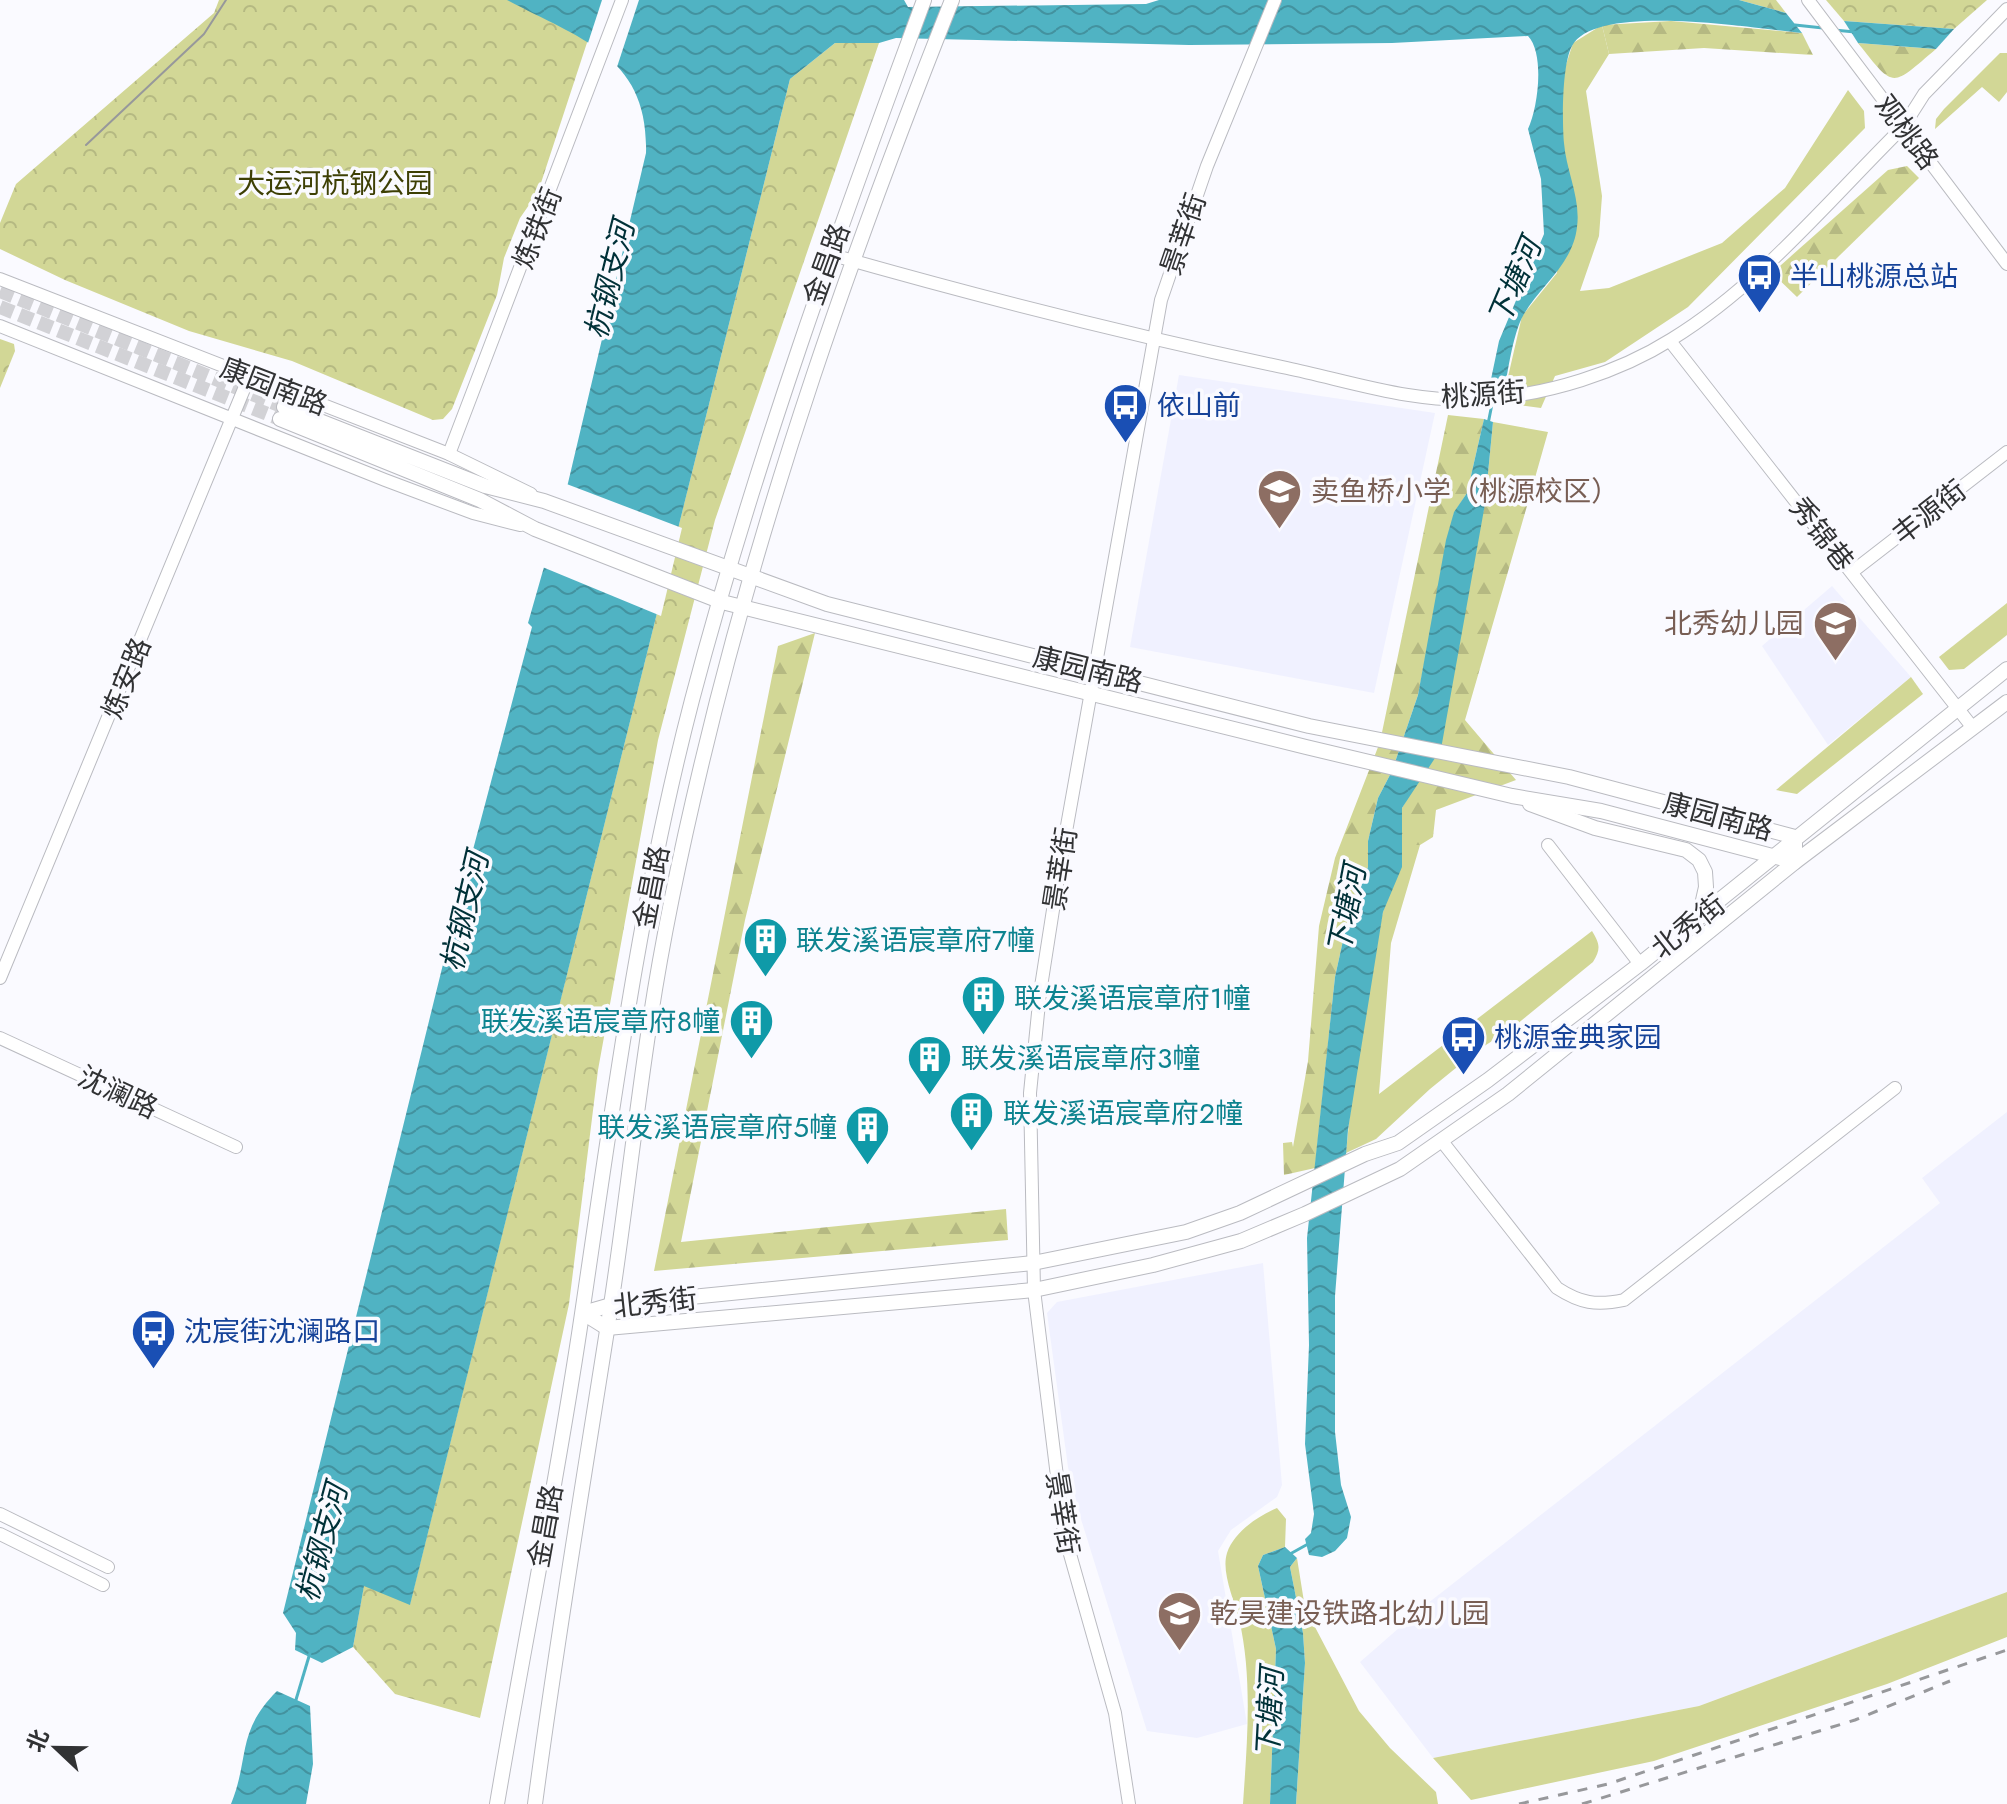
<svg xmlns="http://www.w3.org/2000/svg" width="2007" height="1804" viewBox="0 0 2007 1804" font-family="Jost,'Noto Sans SC',sans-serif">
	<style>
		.built { fill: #f0f1ff }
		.grass { fill: #d2d796 }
		.forest { fill: url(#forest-firs) }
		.park { fill: url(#park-crowns) }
		.water { fill: url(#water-waves) }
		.pier { fill: #fafaff }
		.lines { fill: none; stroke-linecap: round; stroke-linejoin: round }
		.stream { stroke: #50b3c3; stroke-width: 3 }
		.secondary-tunnel { stroke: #d2d2d6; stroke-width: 14; stroke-dasharray: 14 7; stroke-linecap: butt }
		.tertiary-casing { stroke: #babbc1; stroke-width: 14 }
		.secondary-casing { stroke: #babbc1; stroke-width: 16 }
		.tertiary { stroke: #fff; stroke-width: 12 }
		.secondary { stroke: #fff; stroke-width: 14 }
		.tram { stroke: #97989b; stroke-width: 2 }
		.rail { stroke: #97989b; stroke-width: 3; stroke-dasharray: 10 10; stroke-linecap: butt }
		.labels { text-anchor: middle; stroke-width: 7; stroke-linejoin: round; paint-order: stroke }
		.street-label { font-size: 28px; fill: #313234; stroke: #fafaff }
		.park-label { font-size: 28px; fill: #3d3f04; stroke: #fafaff }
		.transit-label { font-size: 28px; fill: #164399; stroke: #fafaff; text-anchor: start }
		.education-label { font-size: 28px; fill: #785e54; stroke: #fafaff; text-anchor: start }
		.culture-label { font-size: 28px; fill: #0d838f; stroke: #fafaff; text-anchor: start }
		.water-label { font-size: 30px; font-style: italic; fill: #003138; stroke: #fafaff }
	</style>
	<defs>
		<pattern id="forest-firs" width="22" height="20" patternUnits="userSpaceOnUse" patternTransform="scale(2)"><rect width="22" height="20" fill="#d2d796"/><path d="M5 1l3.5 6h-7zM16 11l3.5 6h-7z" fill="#b5b982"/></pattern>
		<pattern id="park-crowns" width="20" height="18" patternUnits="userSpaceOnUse" patternTransform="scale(2)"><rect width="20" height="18" fill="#d2d796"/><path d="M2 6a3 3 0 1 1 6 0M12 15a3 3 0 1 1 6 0" fill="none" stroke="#b5b982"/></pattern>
		<pattern id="water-waves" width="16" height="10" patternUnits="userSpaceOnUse" patternTransform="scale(2)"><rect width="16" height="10" fill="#50b3c3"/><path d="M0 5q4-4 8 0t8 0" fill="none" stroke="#43929f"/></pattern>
	</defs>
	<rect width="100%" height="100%" fill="#fafaff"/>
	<g class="built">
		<path d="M1179,375L1435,413L1374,693L1130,647Z"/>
		<path d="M1832,586L1911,677L1828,745L1762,646Z"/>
		<path d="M2007,1112V1592L1699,1706L1433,1758L1360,1662L1423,1607L1940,1203L1922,1178Z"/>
		<path d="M1263,1263L1282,1485L1277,1497L1231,1530L1218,1551L1247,1724L1197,1738L1147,1731L1080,1516L1068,1467L1047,1313L1057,1302Z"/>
	</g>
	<g class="grass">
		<path d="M1602,25L1609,54L1586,91L1602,196L1599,236L1580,291L1609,288L1722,243L1785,188L1848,90L1864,111L1865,128L1688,307L1605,362L1555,376L1541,408L1502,403L1522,316L1557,273L1546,127L1573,43Z"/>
		<path d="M2000,53H2007V92L1999,102L1982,87L1935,129L1936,119L1944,109Z"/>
		<path d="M1493,422L1548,432L1527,506L1514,499L1485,504Z"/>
		<path d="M2007,603V635L1964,669L1949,670L1939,657Z"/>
		<path d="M1911,677L1923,694L1797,794L1776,790Z"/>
		<path d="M1401,845H1420L1391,943L1379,1094L1592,931C1600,944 1601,949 1593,962L1511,1029L1478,1050L1430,1089L1376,1139L1346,1153C1353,1076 1366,998 1381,921C1386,893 1403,874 1401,845Z"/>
		<path d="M1277,1508L1286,1519L1285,1547L1263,1555L1258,1566L1276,1649L1270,1804H1243C1247,1744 1253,1678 1239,1619C1234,1600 1221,1572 1227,1553C1234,1532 1258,1516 1277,1508Z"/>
		<path d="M1297,1558L1305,1608L1359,1711L1390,1748L1436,1792L1438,1804H1296L1305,1663L1303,1633L1290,1567Z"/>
		<path d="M2007,1592V1637L1887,1684L1654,1761L1471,1800L1433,1758L1699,1706Z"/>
	</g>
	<g class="forest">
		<path d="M1739,0H1776L1786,13Z"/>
		<path d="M1671,21L1802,33L1813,55L1704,48L1609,54L1602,25Z"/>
		<path d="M1858,43L1936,49C1891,87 1895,90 1858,43Z"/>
		<path d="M1907,166L1919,178L1797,297L1772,273L1888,170Z"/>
		<path d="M1448,415L1484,419L1467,493L1454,513L1418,695L1392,771L1378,798L1368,841V867L1346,927L1335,977L1315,1168L1284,1175L1283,1143L1292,1142L1293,1147L1308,1061L1319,926L1335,858L1380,742Z"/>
		<path d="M1504,498L1527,506L1465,720L1516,780L1436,810L1433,837L1420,845H1401L1402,808L1422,773L1485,504Z"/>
		<path d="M815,633L745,920L681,1242L1006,1209L1008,1240L654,1271L778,646Z"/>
	</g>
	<g class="park">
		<path d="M219,0H601L538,192L520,218L504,258L497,295L452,409L443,419L433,420L292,361L189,331L65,280L0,249V223L16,184L214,13Z"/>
		<path d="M1826,0H1987L1954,29L1844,21Z"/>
		<path d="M835,43H879L715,520L658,740L598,1070L569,1304L480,1718L395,1694L353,1647L364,1585L410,1604L790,79Z"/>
		<path d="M0,339L14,344L15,351L0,388Z"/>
	</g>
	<g class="water">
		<path d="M507,0H904L908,7L1146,4L1159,0H1739L1786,13L1802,33C1757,29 1596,1 1572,46C1562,64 1562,121 1564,143C1566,170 1581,199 1577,227C1573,264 1541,285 1524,314C1512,334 1507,379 1502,403H1486L1499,341L1544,234L1541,179L1528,129C1538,108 1545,54 1528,36L1392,43L1189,45L896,38L879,43H835L790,79L410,1605L364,1586L353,1647L322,1663L295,1650L296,1633L283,1613L448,944L532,627L528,623L568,483L646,153C649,56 580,39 507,0Z"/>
		<path d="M1844,21L1954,29L1936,49L1858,43Z"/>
		<path d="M1484,419L1493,422L1485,504L1441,749L1402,808V867L1383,912L1348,1130L1335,1296V1432L1341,1485L1351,1517L1347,1538L1335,1551L1322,1557L1309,1555L1305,1539L1311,1533L1314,1514L1305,1444L1309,1345L1307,1238L1335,977L1346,927L1368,867V841L1378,798L1392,771L1418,695L1446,540L1454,512L1467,493Z"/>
		<path d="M1285,1547L1297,1558L1290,1567L1303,1633L1305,1663L1296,1804H1270L1276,1649L1258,1566L1263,1555Z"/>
		<path d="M277,1691L310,1706L313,1764L306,1804H231C250,1757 236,1732 277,1691Z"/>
	</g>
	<g class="pier">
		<path d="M602,0H639L616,70L587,46Z"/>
		<path d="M564,483L682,528L661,616L540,566Z"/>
	</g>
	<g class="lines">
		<g class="stream">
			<path d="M1795,25L1823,28"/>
			<path d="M1834,30L1855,32"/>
			<path d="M1488,424L1492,404"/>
			<path d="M1290,1554L1308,1544"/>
			<path d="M295,1703L310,1653"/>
		</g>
		<g class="secondary-tunnel">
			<path d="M0,291L284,407"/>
			<path d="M0,307L280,419"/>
		</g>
		<defs>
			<g id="tertiary">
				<path d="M1808,0L2007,264"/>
				<path d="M829,254C980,297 1133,336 1287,368C1353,382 1415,404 1483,399C1547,395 1618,373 1672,339C1760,285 1830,199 1903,127L1924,94L2007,9"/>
				<path d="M0,279L449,454L531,494"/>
				<path d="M0,326L385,480L473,513L520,525"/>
				<path d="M1670,341L1973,728"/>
				<path d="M449,454L622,0"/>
				<path d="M1852,572L2007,452"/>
				<path d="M1548,845L1640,964"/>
				<path d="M0,978L249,377"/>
				<path d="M0,1038L236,1147"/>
				<path d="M1441,1140L1557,1288C1580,1303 1596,1306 1624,1300L1895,1088"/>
				<path d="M0,1514L108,1567"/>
				<path d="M0,1534L103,1585"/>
				<path d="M1129,1804L1115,1713L1064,1533L1034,1290L1030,1093L1040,993L1060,865L1161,300L1207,166L1275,0"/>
			</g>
			<g id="secondary">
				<path d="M280,419L480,500L535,529L722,602L1306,747L1512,796L1601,811L1795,862V837L1569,777L1309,726L827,604L544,501L485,486L284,407"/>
				<path d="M1530,804L1595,828L1686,850L1699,860L1705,872L1706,887L1699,918"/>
				<path d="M583,1313L611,1305L1033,1263L1186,1232L1240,1213L1365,1154L1398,1143L1488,1080L1640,964L2007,669"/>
				<path d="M583,1313L607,1328L1034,1290L1153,1265L1241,1241L1305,1214L1400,1169L1508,1094L1795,862L2007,702"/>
				<path d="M497,1804C525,1638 559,1473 583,1307C613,1104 640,899 692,700C755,461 838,232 924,0"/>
				<path d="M535,1804C557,1637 585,1472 611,1305C625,1213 635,1120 649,1028C662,939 681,850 702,762C764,501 853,249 952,0"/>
			</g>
		</defs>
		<use href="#tertiary" class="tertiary-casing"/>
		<use href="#secondary" class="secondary-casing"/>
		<use href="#tertiary" class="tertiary"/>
		<use href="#secondary" class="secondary"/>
		<path class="tram" d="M86,145L204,34L226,0"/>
		<g class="rail">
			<path d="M1519,1804L1608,1784L2007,1650"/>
			<path d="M1582,1804L1855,1720L1950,1681"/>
		</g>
	</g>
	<defs>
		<symbol id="bus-pin" viewBox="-11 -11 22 30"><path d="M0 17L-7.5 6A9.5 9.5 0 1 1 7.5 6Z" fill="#1a4fb4" stroke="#fafaff"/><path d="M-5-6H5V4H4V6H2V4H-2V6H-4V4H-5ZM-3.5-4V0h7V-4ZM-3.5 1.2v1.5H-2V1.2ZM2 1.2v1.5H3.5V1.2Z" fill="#fff"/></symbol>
		<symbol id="school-pin" viewBox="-11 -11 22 30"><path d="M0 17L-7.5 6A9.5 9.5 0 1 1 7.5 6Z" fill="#8d6e63" stroke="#fafaff"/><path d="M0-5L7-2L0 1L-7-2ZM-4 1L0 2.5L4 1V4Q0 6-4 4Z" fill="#fff"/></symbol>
		<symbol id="building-pin" viewBox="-11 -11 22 30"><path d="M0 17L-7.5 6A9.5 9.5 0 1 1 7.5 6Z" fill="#0f9aa8" stroke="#fafaff"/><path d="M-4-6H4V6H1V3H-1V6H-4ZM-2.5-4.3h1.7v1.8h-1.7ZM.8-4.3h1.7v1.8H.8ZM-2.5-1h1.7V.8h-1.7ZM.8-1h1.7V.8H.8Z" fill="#fff"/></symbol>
	</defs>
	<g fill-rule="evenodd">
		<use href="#bus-pin" x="1734" y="250" width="51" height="69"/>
		<use href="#bus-pin" x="1100" y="380" width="51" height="69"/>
		<use href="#school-pin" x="1254" y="466" width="51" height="69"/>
		<use href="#school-pin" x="1810" y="598" width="51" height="69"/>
		<use href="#building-pin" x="740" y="914" width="51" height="69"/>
		<use href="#building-pin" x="958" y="972" width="51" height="69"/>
		<use href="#building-pin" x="726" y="996" width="51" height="69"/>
		<use href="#bus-pin" x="1438" y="1012" width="51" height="69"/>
		<use href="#building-pin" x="904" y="1032" width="51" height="69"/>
		<use href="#building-pin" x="946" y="1088" width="51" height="69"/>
		<use href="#building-pin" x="842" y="1102" width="51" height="69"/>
		<use href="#bus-pin" x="128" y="1306" width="51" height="69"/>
		<use href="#school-pin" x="1154" y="1588" width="51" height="69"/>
	</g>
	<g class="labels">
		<g class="street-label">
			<text transform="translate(1907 132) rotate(53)" y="10">观桃路</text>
			<text transform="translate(537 228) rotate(-68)" y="10">炼铁街</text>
			<text transform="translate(1183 234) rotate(-71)" y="10">景莘街</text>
			<text transform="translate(826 264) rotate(-70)" y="10">金昌路</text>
			<text transform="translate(274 386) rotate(21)" y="10">康园南路</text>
			<text transform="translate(1483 394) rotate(-4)" y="10">桃源街</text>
			<text transform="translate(1929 512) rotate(-38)" y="10">丰源街</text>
			<text transform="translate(1822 534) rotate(52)" y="10">秀锦巷</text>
			<text transform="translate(1088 669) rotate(14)" y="10">康园南路</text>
			<text transform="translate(126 678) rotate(-68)" y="10">炼安路</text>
			<text transform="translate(1718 816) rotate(15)" y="10">康园南路</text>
			<text transform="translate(1060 869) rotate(-81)" y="10">景莘街</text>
			<text transform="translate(651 887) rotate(-79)" y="10">金昌路</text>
			<text transform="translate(1688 926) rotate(-38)" y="10">北秀街</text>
			<text transform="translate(118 1092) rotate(25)" y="10">沈澜路</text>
			<text transform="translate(655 1302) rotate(-6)" y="10">北秀街</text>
			<text transform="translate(1063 1513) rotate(81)" y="10">景莘街</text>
			<text transform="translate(545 1526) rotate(-80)" y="10">金昌路</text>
		</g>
		<g class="park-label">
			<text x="335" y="193">大运河杭钢公园</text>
		</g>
		<g class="transit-label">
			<text x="1790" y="286">半山桃源总站</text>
			<text x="1157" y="415">依山前</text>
			<text x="1494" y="1047">桃源金典家园</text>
			<text x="184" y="1341">沈宸街沈澜路口</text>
		</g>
		<g class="education-label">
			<text x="1311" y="501">卖鱼桥小学（桃源校区）</text>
			<text x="1804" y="633" text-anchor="end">北秀幼儿园</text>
			<text x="1210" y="1623">乾昊建设铁路北幼儿园</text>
		</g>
		<g class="culture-label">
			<text x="796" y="950">联发溪语宸章府7幢</text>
			<text x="1014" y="1008">联发溪语宸章府1幢</text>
			<text x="720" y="1031" text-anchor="end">联发溪语宸章府8幢</text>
			<text x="961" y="1068">联发溪语宸章府3幢</text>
			<text x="1003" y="1123">联发溪语宸章府2幢</text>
			<text x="837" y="1137" text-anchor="end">联发溪语宸章府5幢</text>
		</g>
		<g class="water-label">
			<text transform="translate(610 280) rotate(-76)" y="10">杭钢支河</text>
			<text transform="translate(1515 282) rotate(-67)" y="10">下塘河</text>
			<text transform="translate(1347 910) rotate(-79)" y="10">下塘河</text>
			<text transform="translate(465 912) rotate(-77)" y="10">杭钢支河</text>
			<text transform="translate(322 1543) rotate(-75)" y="10">杭钢支河</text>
			<text transform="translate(1270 1713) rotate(-87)" y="10">下塘河</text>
		</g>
	</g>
	<g transform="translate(56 1748) rotate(292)" stroke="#fafaff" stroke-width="6" paint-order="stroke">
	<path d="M0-6L14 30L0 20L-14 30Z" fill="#313234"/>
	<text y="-12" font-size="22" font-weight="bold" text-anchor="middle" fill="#313234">北</text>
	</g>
</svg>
